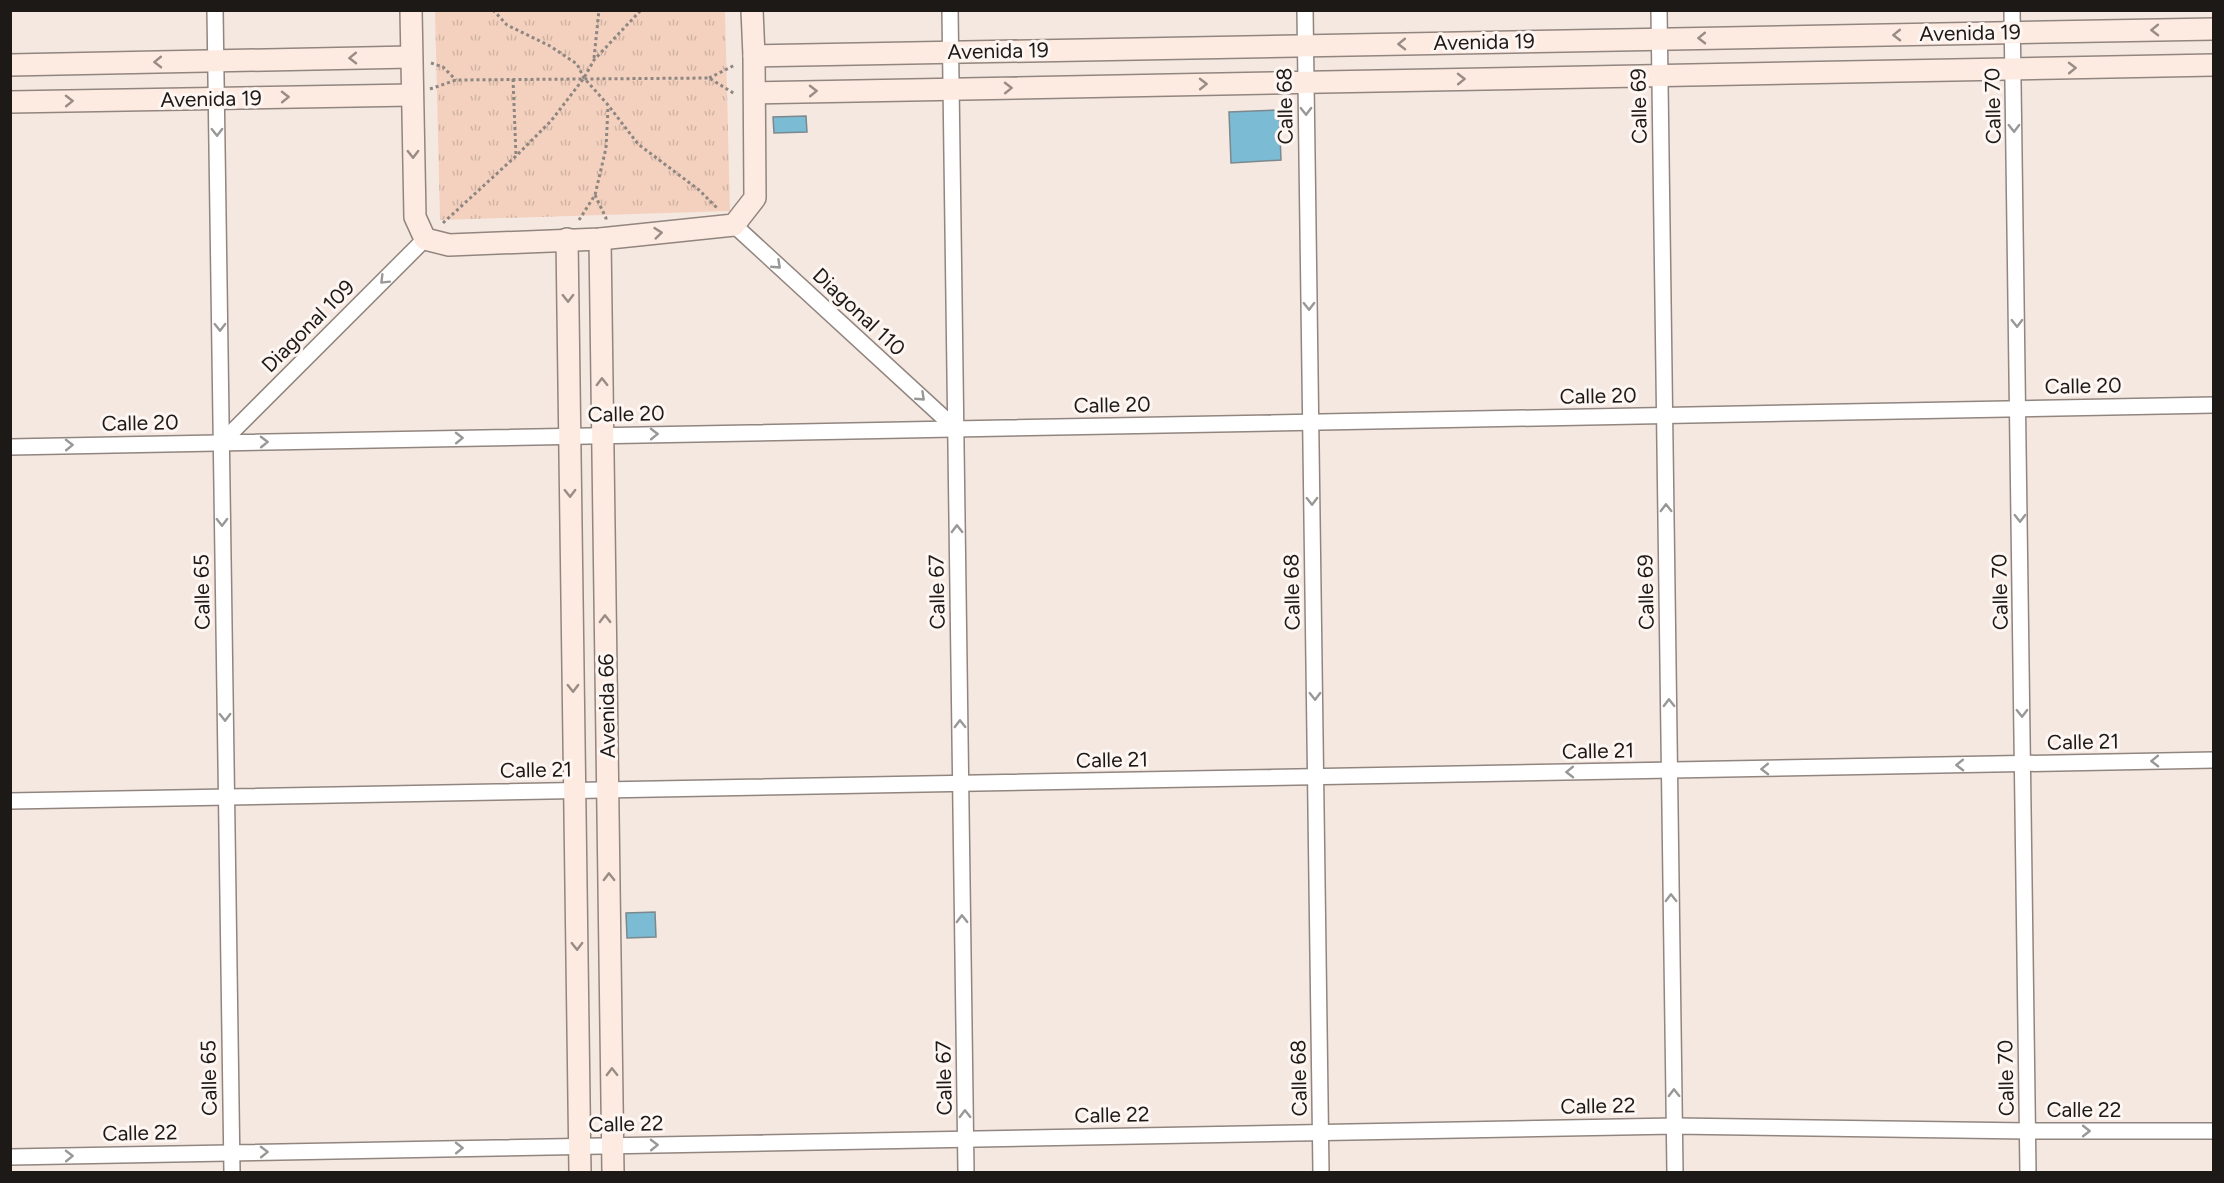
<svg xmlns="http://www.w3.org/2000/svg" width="2224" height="1183" viewBox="0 0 2224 1183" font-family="Figtree,sans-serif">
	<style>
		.park { fill: url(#park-tufts) }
		.building { fill: #7bbbd4; stroke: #7b888e; stroke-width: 1.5 }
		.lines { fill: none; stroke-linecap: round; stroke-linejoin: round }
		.minor-casing { stroke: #91857f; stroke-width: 18 }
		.secondary-casing { stroke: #91857f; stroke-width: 24 }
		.path { stroke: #8e8680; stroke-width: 3; stroke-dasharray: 3 3; stroke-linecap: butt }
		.minor { stroke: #fff; stroke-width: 15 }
		.secondary { stroke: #fdeae0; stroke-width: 21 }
		.oneway { stroke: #988c85 }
		.oneway2 { stroke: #999896 }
		.labels { text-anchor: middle; stroke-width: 6; stroke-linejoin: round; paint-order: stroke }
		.street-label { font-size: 21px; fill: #1d1916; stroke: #fef6f2 }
	</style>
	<defs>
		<pattern id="park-tufts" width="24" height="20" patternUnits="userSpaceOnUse" patternTransform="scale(1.5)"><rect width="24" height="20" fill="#f4d1bf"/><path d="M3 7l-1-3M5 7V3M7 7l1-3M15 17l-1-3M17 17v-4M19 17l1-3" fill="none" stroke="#d1b3a3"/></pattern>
	</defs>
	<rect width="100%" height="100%" fill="#f5e8e1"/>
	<path class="park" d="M435,11H725L730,211L440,220Z"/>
	<g class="building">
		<path d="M1279,110L1281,160L1231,163L1229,112Z"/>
		<path d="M806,116L807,132L774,133L773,117Z"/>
		<path d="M655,912L656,937L627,938L626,913Z"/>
	</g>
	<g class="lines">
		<defs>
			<g id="minor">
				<path d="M215,10L232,1172"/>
				<path d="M950,10L966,1172"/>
				<path d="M1305,10L1321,1172"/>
				<path d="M1659,10L1675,1172"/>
				<path d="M2012,10L2028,1172"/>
				<path d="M734,225L956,429"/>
				<path d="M221,443L425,239"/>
				<path d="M10,447L2214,405"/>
				<path d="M10,801L2214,760"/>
				<path d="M10,1157L1675,1126L2028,1131H2214"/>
			</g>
			<g id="secondary">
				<path d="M411,10L415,217L425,239L449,245L600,239L734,225L755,198L754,56L752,10"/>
				<path d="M754,56L2214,29"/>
				<path d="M10,65L411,57"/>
				<path d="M755,93L2214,65"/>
				<path d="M10,102L412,95"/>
				<path d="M567,239L580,1172"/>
				<path d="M600,239L613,1172"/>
			</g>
		</defs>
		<use href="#minor" class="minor-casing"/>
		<use href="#secondary" class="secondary-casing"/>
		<g class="path">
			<path d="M493,10L507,25L550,46L577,64L584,78L608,105L638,144L699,190L718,209"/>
			<path d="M594,58L599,10"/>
			<path d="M431,63L443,67L456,80"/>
			<path d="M709,78L735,65"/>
			<path d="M513,79L516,156"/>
			<path d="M430,89L456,80L709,78L735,94"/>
			<path d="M595,195L606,218V220"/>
			<path d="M579,220L595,195L606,148L608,107"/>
			<path d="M443,223L516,156L551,121L584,78L594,60L641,10"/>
		</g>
		<use href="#minor" class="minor"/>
		<use href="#secondary" class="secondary"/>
	</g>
	<defs><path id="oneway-chevron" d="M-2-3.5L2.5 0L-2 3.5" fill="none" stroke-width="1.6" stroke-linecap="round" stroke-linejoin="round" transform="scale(1.5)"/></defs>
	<g class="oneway">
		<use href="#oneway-chevron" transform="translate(2155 30) rotate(179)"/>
		<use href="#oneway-chevron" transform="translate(1897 35) rotate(179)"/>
		<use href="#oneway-chevron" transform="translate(1702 38) rotate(179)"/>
		<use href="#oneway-chevron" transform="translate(1402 44) rotate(179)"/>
		<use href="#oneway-chevron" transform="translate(353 58) rotate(179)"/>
		<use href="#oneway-chevron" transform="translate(158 62) rotate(179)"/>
		<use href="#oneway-chevron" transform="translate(2072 68) rotate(-1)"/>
		<use href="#oneway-chevron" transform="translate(1461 79) rotate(-1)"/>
		<use href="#oneway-chevron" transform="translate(1203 84) rotate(-1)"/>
		<use href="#oneway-chevron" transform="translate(1008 88) rotate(-1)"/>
		<use href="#oneway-chevron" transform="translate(813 91) rotate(-1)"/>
		<use href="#oneway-chevron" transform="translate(285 97) rotate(-1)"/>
		<use href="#oneway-chevron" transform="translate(69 101) rotate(-1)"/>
		<use href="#oneway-chevron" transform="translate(413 154) rotate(89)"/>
		<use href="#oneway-chevron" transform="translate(658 233) rotate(-6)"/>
		<use href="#oneway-chevron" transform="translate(568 298) rotate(89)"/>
		<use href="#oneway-chevron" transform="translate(602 382) rotate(-91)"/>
		<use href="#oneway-chevron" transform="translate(570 493) rotate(89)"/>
		<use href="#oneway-chevron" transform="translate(605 619) rotate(-91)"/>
		<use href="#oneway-chevron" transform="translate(573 688) rotate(89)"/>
		<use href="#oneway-chevron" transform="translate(609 877) rotate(-91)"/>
		<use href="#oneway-chevron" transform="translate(577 946) rotate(89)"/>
		<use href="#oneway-chevron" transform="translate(612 1072) rotate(-91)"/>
	</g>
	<g class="oneway2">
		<use href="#oneway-chevron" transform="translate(1306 111) rotate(89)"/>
		<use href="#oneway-chevron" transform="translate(2014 128) rotate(89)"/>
		<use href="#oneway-chevron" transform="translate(217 132) rotate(89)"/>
		<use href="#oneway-chevron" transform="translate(777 265) rotate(43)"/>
		<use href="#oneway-chevron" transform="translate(384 280) rotate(135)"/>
		<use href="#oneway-chevron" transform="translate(1309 306) rotate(89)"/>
		<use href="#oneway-chevron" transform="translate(2017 323) rotate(89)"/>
		<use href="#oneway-chevron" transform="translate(220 327) rotate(89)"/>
		<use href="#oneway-chevron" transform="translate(921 397) rotate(43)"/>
		<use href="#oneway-chevron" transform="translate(654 434) rotate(-1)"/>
		<use href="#oneway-chevron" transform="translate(459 438) rotate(-1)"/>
		<use href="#oneway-chevron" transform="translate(264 442) rotate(-1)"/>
		<use href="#oneway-chevron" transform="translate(69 445) rotate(-1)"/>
		<use href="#oneway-chevron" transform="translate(1312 501) rotate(89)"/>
		<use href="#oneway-chevron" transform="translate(1666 508) rotate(-91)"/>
		<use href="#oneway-chevron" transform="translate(2020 518) rotate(89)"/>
		<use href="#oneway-chevron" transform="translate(222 522) rotate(89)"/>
		<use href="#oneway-chevron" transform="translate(957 529) rotate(-91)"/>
		<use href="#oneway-chevron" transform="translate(1315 696) rotate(89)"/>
		<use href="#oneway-chevron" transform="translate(1669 703) rotate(-91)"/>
		<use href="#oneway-chevron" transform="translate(2022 713) rotate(89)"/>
		<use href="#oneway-chevron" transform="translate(225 717) rotate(89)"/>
		<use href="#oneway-chevron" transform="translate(960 724) rotate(-91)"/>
		<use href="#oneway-chevron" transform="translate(2155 761) rotate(179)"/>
		<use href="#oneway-chevron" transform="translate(1960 765) rotate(179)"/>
		<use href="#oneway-chevron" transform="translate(1765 769) rotate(179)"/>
		<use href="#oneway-chevron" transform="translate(1570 772) rotate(179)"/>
		<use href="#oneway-chevron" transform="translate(1671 898) rotate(-91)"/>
		<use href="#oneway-chevron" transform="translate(962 919) rotate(-91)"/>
		<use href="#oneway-chevron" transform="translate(1674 1093) rotate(-91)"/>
		<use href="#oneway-chevron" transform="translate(965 1114) rotate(-91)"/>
		<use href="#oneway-chevron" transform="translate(2086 1131)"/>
		<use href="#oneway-chevron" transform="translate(654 1145) rotate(-1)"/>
		<use href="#oneway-chevron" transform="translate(459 1148) rotate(-1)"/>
		<use href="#oneway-chevron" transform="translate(264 1152) rotate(-1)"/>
		<use href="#oneway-chevron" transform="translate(69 1156) rotate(-1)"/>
	</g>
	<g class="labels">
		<g class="street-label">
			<text transform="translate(1970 33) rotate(-1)" y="7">Avenida 19</text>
			<text transform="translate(1484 42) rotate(-1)" y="7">Avenida 19</text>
			<text transform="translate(998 51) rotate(-1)" y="7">Avenida 19</text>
			<text transform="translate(211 99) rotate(-1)" y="7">Avenida 19</text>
			<text transform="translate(1285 106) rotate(-91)" y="7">Calle 68</text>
			<text transform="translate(1639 106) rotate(-91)" y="7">Calle 69</text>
			<text transform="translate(1993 106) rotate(-91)" y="7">Calle 70</text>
			<text transform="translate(859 312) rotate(43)" y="7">Diagonal 110</text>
			<text transform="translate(308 326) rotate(-45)" y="7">Diagonal 109</text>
			<text transform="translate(2083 386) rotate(-1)" y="7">Calle 20</text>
			<text transform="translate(1598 396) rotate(-1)" y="7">Calle 20</text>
			<text transform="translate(1112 405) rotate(-1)" y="7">Calle 20</text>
			<text transform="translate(626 414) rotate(-1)" y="7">Calle 20</text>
			<text transform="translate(140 423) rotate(-1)" y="7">Calle 20</text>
			<text transform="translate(202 592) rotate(-91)" y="7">Calle 65</text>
			<text transform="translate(937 592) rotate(-91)" y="7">Calle 67</text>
			<text transform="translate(1292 592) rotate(-91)" y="7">Calle 68</text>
			<text transform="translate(1646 592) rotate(-91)" y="7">Calle 69</text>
			<text transform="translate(2000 592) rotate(-91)" y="7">Calle 70</text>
			<text transform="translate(607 706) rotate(-91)" y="7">Avenida 66</text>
			<text transform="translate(2083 742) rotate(-1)" y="7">Calle 21</text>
			<text transform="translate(1598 751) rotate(-1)" y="7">Calle 21</text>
			<text transform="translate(1112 760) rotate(-1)" y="7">Calle 21</text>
			<text transform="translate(536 770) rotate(-1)" y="7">Calle 21</text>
			<text transform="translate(209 1078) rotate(-91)" y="7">Calle 65</text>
			<text transform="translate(944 1078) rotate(-91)" y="7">Calle 67</text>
			<text transform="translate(1299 1078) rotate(-91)" y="7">Calle 68</text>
			<text transform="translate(2006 1078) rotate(-91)" y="7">Calle 70</text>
			<text transform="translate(1598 1106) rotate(-1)" y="7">Calle 22</text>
			<text x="2084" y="1117">Calle 22</text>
			<text transform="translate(1112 1115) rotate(-1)" y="7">Calle 22</text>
			<text transform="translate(626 1124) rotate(-1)" y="7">Calle 22</text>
			<text transform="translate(140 1133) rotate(-1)" y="7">Calle 22</text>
		</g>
	</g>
	<rect width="2224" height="1183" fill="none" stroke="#1d1916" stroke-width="24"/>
</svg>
